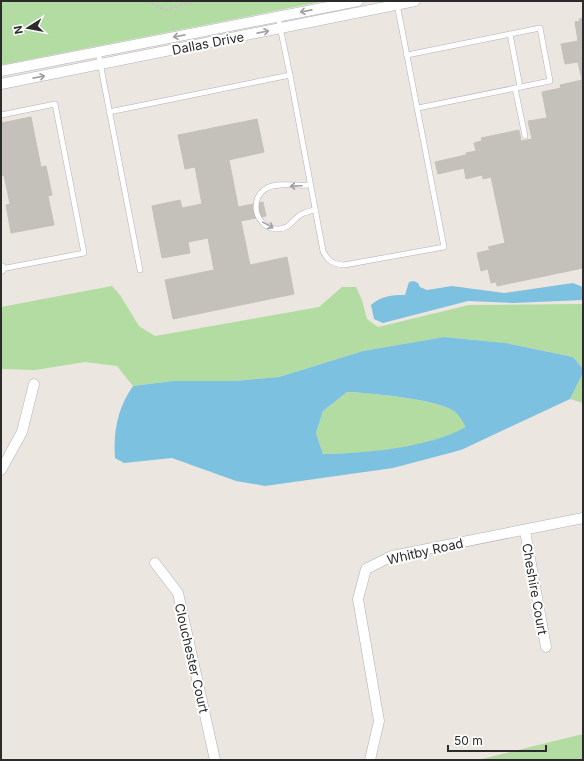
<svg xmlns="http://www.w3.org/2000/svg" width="584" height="761" viewBox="0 0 584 761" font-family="Inter,sans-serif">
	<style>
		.green { fill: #b2dca1 }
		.water { fill: #7dc1e1; fill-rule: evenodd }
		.building { fill: #c4c0ba; stroke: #c6c2b8 }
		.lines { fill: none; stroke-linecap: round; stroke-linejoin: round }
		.service-casing { stroke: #afb0ba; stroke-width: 6 }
		.minor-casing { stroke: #afb0ba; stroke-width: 11 }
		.path { stroke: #c4c4c4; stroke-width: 2.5; stroke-dasharray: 3 2; stroke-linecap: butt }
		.service { stroke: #fff; stroke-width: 5 }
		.minor { stroke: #fff; stroke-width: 10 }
		.oneway { stroke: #a0a0a0 }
		.labels { text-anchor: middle; stroke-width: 4; stroke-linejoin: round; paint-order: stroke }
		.street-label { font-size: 13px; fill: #2b2b2b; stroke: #fff }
	</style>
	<rect width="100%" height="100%" fill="#ebe6df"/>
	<g class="green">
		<path d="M1,1H325L1,65Z"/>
		<path d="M112,286L120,295L139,326L155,336L319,307L342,287H356L362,300L367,319L378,327L469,305L581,304L583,305V369L573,357L506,343L444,337L363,351L279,377L234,381H173L133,386L117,366L85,362L35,370L1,369V307Z"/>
		<path d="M583,373V403L570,399Z"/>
		<path d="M347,392C369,393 440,399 455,412C460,416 463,423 467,427C425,449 370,453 323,454L316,433L323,411Z"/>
		<path d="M583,734V760H478Z"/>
	</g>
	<g class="water">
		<path d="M414,281L418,283L420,287L427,290L452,286L504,293L573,283L583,287V300L513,303L468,301L383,323L374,319L371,305C381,296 391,295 405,295L409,282Z"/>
		<path d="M444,337L506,343L573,357L583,369V373L570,399L461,450L393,468L265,486L236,481L172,458L124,463L115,458C113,432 118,407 133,386L173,381H234L279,377L363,351ZM347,392C369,393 440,399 455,412C460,416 463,423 466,427C427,448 368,453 323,454L316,433L323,411Z"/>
	</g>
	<g class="building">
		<path d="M583,18V268L497,286L496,282L491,283L488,269L481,271L477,253L490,250L488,247L505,243L491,177L483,179L482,175L466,179L464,168L438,174L435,162L466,155V153L476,151L474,143L482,141L481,138L519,130L521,141L532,139L528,121L547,118L542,92L561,88L560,85L582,80L578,62L565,64L561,44L578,41L575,22L580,21L579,19Z"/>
		<path d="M31,117L41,167L46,166L52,195L48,196L54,225L11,233L6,205L10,204L4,175L1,176V123Z"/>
		<path d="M257,119L264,152L229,160L241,221L250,265L287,257L294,294L173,319L165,280L214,270L208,238L188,242L190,253L162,258L152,206L180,200L182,208L202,204L195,167L185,169L178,135Z"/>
		<path d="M263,202L266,216L241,221L238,207Z"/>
	</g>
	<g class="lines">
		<defs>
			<g id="service">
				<path d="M510,34L520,87"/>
				<path d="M98,52L140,270"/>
				<path d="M407,55L540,28L550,81L418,108"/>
				<path d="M290,75L323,251C328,261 332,264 344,265L444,247L397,4"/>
				<path d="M515,88L525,136"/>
				<path d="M109,112L290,75L278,17"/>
				<path d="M1,115L55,104L84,253L1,269"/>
				<path d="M310,185C298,186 277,182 267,188C248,198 255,229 278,229C289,229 292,221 300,215C305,212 310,211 315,210"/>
			</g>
			<g id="minor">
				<path d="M1,71L358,1"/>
				<path d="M1,84L415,1"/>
				<path d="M1,268V269"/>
				<path d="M1,470L22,432L34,384"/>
				<path d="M525,531L546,647"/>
				<path d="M155,563L178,593L215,760"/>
				<path d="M370,760L379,721L358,599L366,569L392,556L583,518"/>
			</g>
		</defs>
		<use href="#service" class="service-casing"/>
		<use href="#minor" class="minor-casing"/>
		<path class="path" d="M147,1L165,10L195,1"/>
		<use href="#service" class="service"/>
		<use href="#minor" class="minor"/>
	</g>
	<defs><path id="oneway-shaft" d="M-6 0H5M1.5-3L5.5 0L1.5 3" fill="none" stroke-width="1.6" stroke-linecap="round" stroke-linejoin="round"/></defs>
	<g class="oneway">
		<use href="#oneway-shaft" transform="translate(306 11) rotate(169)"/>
		<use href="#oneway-shaft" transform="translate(263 32) rotate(-11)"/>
		<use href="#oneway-shaft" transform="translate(179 36) rotate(169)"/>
		<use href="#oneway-shaft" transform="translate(39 77) rotate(-11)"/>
		<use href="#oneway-shaft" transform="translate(296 186) rotate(178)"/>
		<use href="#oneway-shaft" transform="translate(268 225) rotate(29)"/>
	</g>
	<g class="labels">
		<g class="street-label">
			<text transform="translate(208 43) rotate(-11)" y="5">Dallas Drive</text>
			<text transform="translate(425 551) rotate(-13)" y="5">Whitby Road</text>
			<text transform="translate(535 589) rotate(80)" y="5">Cheshire Court</text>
			<text transform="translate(192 658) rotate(77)" y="5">Clouchester Court</text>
		</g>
	</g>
	<rect width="584" height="761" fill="none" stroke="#2b2b2b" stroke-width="4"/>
	<g transform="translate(28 28) rotate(259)" stroke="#ffffff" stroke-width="3" paint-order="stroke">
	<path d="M0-3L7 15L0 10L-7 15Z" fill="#2b2b2b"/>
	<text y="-6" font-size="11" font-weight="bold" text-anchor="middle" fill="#2b2b2b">N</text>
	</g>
	<path d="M448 745v6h98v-6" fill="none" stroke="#2b2b2b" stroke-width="2"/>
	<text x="454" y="745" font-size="12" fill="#2b2b2b" stroke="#ffffff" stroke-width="3" paint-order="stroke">50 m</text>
</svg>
